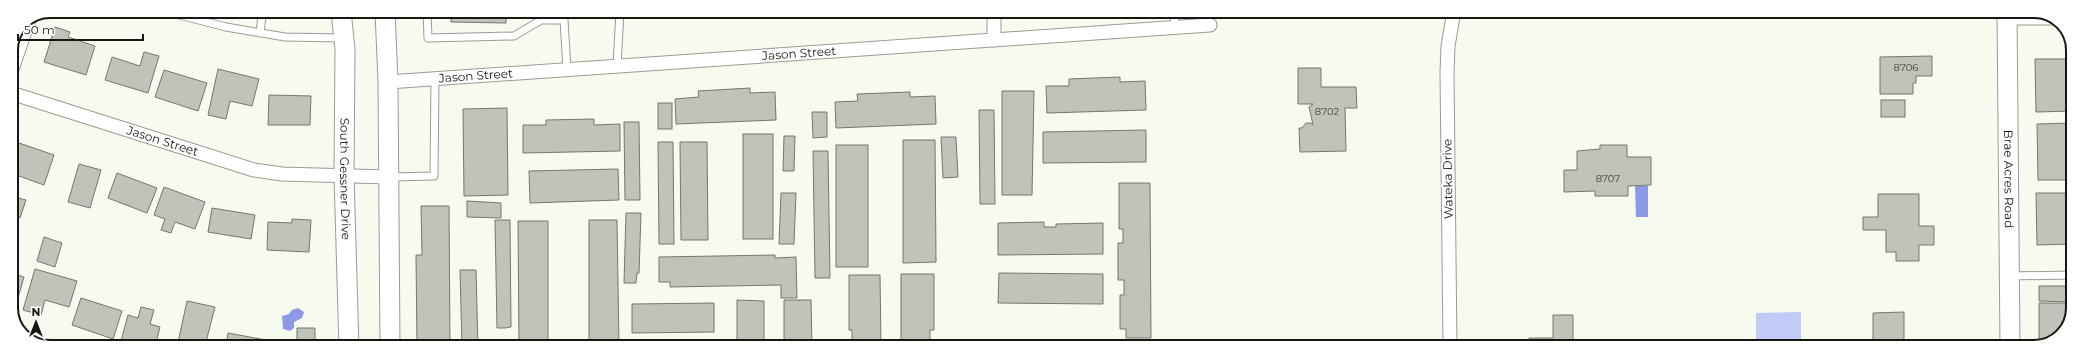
<svg xmlns="http://www.w3.org/2000/svg" width="2084" height="358" viewBox="0 0 2084 358" font-family="Montserrat,sans-serif">
	<style>
		.green { fill: #c2cbf8 }
		.water { fill: #8c99e5 }
		.building { fill: #c0c3b9; stroke: #74776e }
		.lines { fill: none; stroke-linecap: round; stroke-linejoin: round }
		.lane-casing { stroke: #999c92; stroke-width: 9 }
		.street-casing { stroke: #999c92; stroke-width: 15 }
		.secondary-casing { stroke: #999c92; stroke-width: 21 }
		.lane { stroke: #fff; stroke-width: 7 }
		.street { stroke: #fff; stroke-width: 13 }
		.secondary { stroke: #fff; stroke-width: 19 }
		.labels { text-anchor: middle; stroke-width: 4; stroke-linejoin: round; paint-order: stroke }
		.number-label { font-size: 10px; fill: #40423c }
		.street-label { font-size: 12px; fill: #161713; stroke: #fff }
		.rim { fill: none; stroke: #161713; stroke-width: 2 }
	</style>
	<rect width="100%" height="100%" fill="#f6faef"/>
	<path class="green" d="M1801,312V347H1756V313Z"/>
	<g class="water">
		<path d="M1635,186H1648V217H1636Z"/>
		<path d="M298,308L304,312L302,318L294,322V328L290,331L283,329L282,316L289,314L292,310Z"/>
	</g>
	<g class="building">
		<path d="M451,11H506V23L451,22Z"/>
		<rect x="1606" y="11" width="26" height="1"/>
		<path d="M55,27L70,32L68,37L95,46L86,75L44,62Z"/>
		<path d="M144,52L159,56L148,93L105,80L112,57L140,66Z"/>
		<path d="M1932,56V76H1916V83H1913V94H1880V57Z"/>
		<path d="M2035,59H2073V111L2036,112Z"/>
		<path d="M1298,68H1321V87H1356L1357,108H1345L1346,151L1300,152L1299,128H1302L1306,123H1311L1313,125L1309,107L1313,104H1298Z"/>
		<path d="M218,69L259,79L252,106L230,101L226,119L208,115Z"/>
		<path d="M164,70L207,83L198,111L155,97Z"/>
		<path d="M1120,77V82L1145,81L1146,110L1047,113L1046,86H1069V79Z"/>
		<path d="M750,88V93L775,92L776,120L676,124L675,99L699,97L698,91Z"/>
		<path d="M1002,91H1034L1032,195H1002Z"/>
		<path d="M910,92V97L935,96L936,124L836,128L835,102L858,101L857,94Z"/>
		<path d="M269,95L311,96L310,125H268Z"/>
		<rect x="1881" y="100" width="24" height="17"/>
		<rect x="658" y="103" width="14" height="26"/>
		<path d="M507,108L508,195L464,196L463,109Z"/>
		<path d="M979,110H994L995,204H980Z"/>
		<path d="M812,112H827V137L813,138Z"/>
		<path d="M594,119V125L620,124V151L523,153V125H546V120Z"/>
		<path d="M624,122H639L640,200H625Z"/>
		<path d="M2073,123V180H2038L2037,124Z"/>
		<path d="M1146,130V162L1043,163V132Z"/>
		<rect x="743" y="134" width="30" height="105"/>
		<path d="M784,136H795L794,171H783Z"/>
		<path d="M941,137H956L958,177L943,178Z"/>
		<path d="M903,140H935L936,262L903,263Z"/>
		<path d="M658,142H673L674,244H659Z"/>
		<path d="M680,142H707L708,240H681Z"/>
		<path d="M19,143L54,155L44,185L19,176L14,193L11,192V168Z"/>
		<rect x="836" y="145" width="32" height="122"/>
		<path d="M1600,145H1627V157H1651V185L1628,186V196H1595V191L1564,192V170H1577V151L1600,149Z"/>
		<path d="M813,151H828L830,278H815Z"/>
		<path d="M79,164L101,170L90,208L68,202Z"/>
		<path d="M618,169L619,200L530,203L529,171Z"/>
		<path d="M117,173L157,188L147,213L108,198Z"/>
		<path d="M1119,183H1150L1151,338H1126V329H1120V295H1124V280H1118V243H1123V229H1119Z"/>
		<path d="M164,187L205,202L195,229L175,222L171,233L161,230L165,219L154,215Z"/>
		<path d="M781,193H796L794,244H779Z"/>
		<path d="M2036,193H2073V244L2037,245Z"/>
		<path d="M1878,194H1919V226H1934V245H1919V261H1896V252H1886V230H1863V217H1878Z"/>
		<path d="M11,196L26,200L20,218L11,215Z"/>
		<path d="M467,201L501,203V218L467,217Z"/>
		<path d="M421,206H449L450,347H417L416,255H422Z"/>
		<path d="M212,208L255,215L251,239L208,232Z"/>
		<path d="M626,213H641L639,273H637L636,283H624Z"/>
		<path d="M292,219L311,220L309,252L267,250L268,222L292,223Z"/>
		<path d="M495,220H510L511,327L505,328H497Z"/>
		<path d="M589,220H617L619,347H589Z"/>
		<path d="M518,221H548V347H519Z"/>
		<path d="M1044,222V227H1056V224L1103,223V254L998,255V223Z"/>
		<path d="M44,237L62,243L55,267L37,261Z"/>
		<path d="M775,255V258L796,257L797,298H781V285L670,287V282H659V257Z"/>
		<path d="M35,269L77,281L69,307L45,300L41,315L23,310Z"/>
		<path d="M460,270H476L478,347H462Z"/>
		<path d="M11,273L24,277L17,301L11,299Z"/>
		<path d="M999,273L1103,274V304L998,303Z"/>
		<path d="M901,274H934V330H930V342H933V347H901Z"/>
		<path d="M849,275H880L881,347H848V341H852V330H849Z"/>
		<path d="M2039,286H2073V302L2039,301Z"/>
		<path d="M81,298L122,311L113,339L72,325Z"/>
		<path d="M737,300L764,301V347H737Z"/>
		<path d="M784,300H811L812,347H784Z"/>
		<path d="M187,301L215,307L206,342L219,347H177Z"/>
		<path d="M714,303V332L632,333V304Z"/>
		<path d="M2039,303H2073V313L2059,337L2039,345Z"/>
		<path d="M141,307L154,310L150,324L160,327L155,347H145L121,341L128,315L138,318Z"/>
		<path d="M1904,312V347H1873V313Z"/>
		<path d="M1553,315H1573V347H1529V338H1553Z"/>
		<path d="M297,328H315V347H272V344H297Z"/>
		<path d="M228,333L266,340L265,347H226Z"/>
		<path d="M1000,340H1095V346L1104,347H1000Z"/>
		<path d="M994,341V347H980V342Z"/>
	</g>
	<g class="lines">
		<defs>
			<g id="lane">
				<path d="M164,11L226,27L285,37L343,38"/>
				<path d="M427,11L428,38L514,36L541,20H564L567,69"/>
				<path d="M1174,11L1175,27"/>
				<path d="M260,33L262,16L265,11"/>
				<path d="M617,66L620,11"/>
				<path d="M390,177L434,176L435,79"/>
				<path d="M2010,276L2073,275"/>
			</g>
			<g id="street">
				<path d="M994,11V40"/>
				<path d="M2007,18H2052"/>
				<path d="M11,72L29,20"/>
				<path id="s1" d="M388,82L1210,25"/>
				<path id="s2" d="M11,93L254,170L282,174L388,177"/>
				<path d="M1450,347L1447,72L1448,46L1454,11"/>
			</g>
			<g id="secondary">
				<path id="s3" d="M341,11L345,49L344,176L349,347"/>
				<path d="M385,11L388,82L390,347"/>
				<path id="s4" d="M2007,11L2010,347"/>
			</g>
		</defs>
		<use href="#lane" class="lane-casing"/>
		<use href="#street" class="street-casing"/>
		<use href="#secondary" class="secondary-casing"/>
		<use href="#lane" class="lane"/>
		<use href="#street" class="street"/>
		<use href="#secondary" class="secondary"/>
	</g>
	<g class="labels">
		<g class="number-label">
			<text x="1906" y="71">8706</text>
			<text x="1327" y="115">8702</text>
			<text x="1608" y="182">8707</text>
		</g>
		<g class="street-label">
			<text dy="4" stroke="none"><textPath href="#s1" startOffset="412">Jason Street</textPath></text>
			<text dy="4" stroke="none"><textPath href="#s1" startOffset="88">Jason Street</textPath></text>
			<text dy="4" stroke="none"><textPath href="#s2" startOffset="159">Jason Street</textPath></text>
			<text dy="4" stroke="none"><textPath href="#s3" startOffset="168">South Gessner Drive</textPath></text>
			<text transform="translate(1448 179) rotate(-91)" y="4">Wateka Drive</text>
			<text dy="4" stroke="none"><textPath href="#s4" startOffset="168">Brae Acres Road</textPath></text>
		</g>
	</g>
	<path d="M0 0H2084V358H0ZM50 18H2034A32 32 0 0 1 2066 50V308A32 32 0 0 1 2034 340H50A32 32 0 0 1 18 308V50A32 32 0 0 1 50 18Z" fill="#fff" fill-rule="evenodd"/>
	<path class="rim" d="M50 18H2034A32 32 0 0 1 2066 50V308A32 32 0 0 1 2034 340H50A32 32 0 0 1 18 308V50A32 32 0 0 1 50 18Z"/>
	<g transform="translate(36 322)" stroke="#ffffff" stroke-width="3" paint-order="stroke">
	<path d="M0-3L7 15L0 10L-7 15Z" fill="#161713"/>
	<text y="-6" font-size="11" font-weight="bold" text-anchor="middle" fill="#161713">N</text>
	</g>
	<path d="M18 34v6h125v-6" fill="none" stroke="#161713" stroke-width="2"/>
	<text x="24" y="34" font-size="12" fill="#161713" stroke="#ffffff" stroke-width="3" paint-order="stroke">50 m</text>
</svg>
